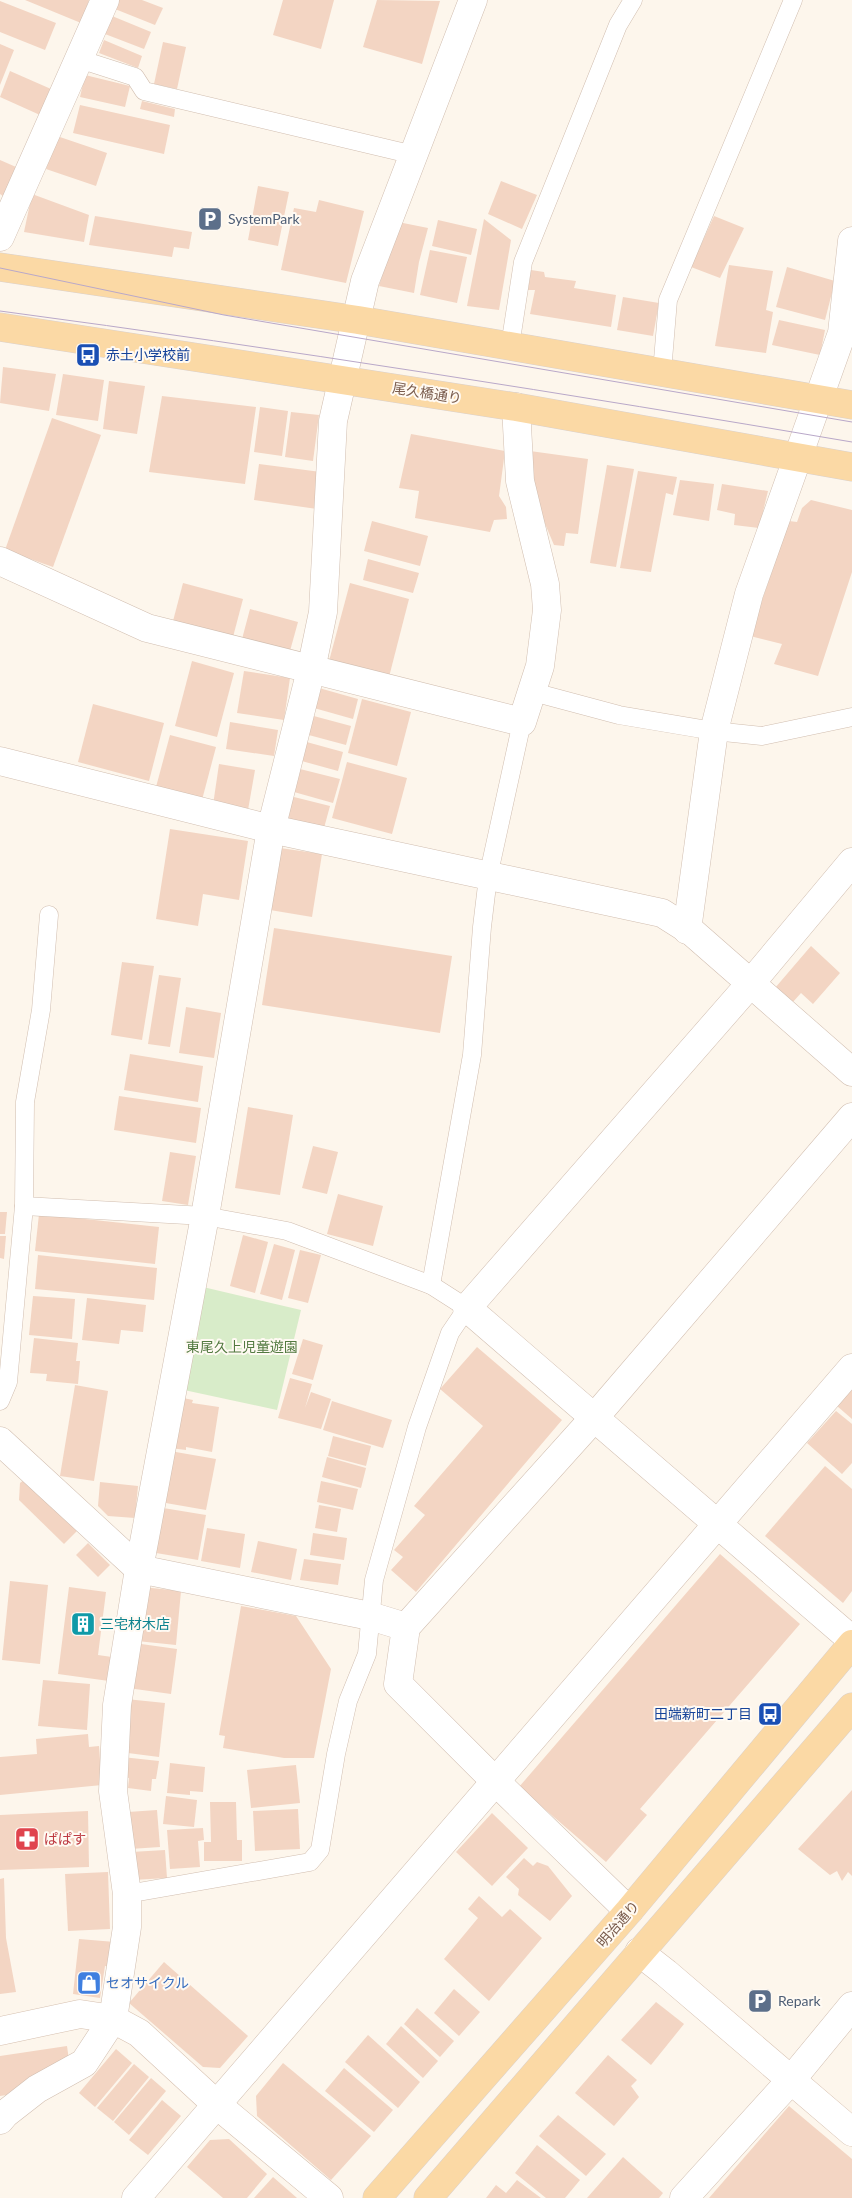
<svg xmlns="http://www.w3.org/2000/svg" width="852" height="2198" viewBox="0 0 852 2198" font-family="Lato,'Noto Sans JP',sans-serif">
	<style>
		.green { fill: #d8ecc9 }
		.building { fill: #f3d5c3 }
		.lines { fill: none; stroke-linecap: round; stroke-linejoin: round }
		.lane-casing { stroke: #d1beb0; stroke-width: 19 }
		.street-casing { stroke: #d1beb0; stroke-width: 29 }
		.secondary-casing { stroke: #d6c0b0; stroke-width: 29 }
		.primary-casing { stroke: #dad1cd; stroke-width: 29 }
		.lane { stroke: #fff; stroke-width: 18 }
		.street { stroke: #fff; stroke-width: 28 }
		.secondary { stroke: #fff; stroke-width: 28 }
		.primary { stroke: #fbd9a5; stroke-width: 28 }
		.tram { stroke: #b9a8c9; stroke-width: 1 }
		.labels { text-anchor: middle; stroke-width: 4; stroke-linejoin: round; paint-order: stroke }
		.service-label { font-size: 14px; fill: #4e5e75; stroke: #fffaf3; text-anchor: start }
		.transit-label { font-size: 14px; fill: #164399; stroke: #fffaf3; text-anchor: start }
		.street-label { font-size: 14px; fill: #7a5c4d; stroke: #fffaf3 }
		.park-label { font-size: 14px; fill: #537a41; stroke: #fffaf3 }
		.culture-label { font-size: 14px; fill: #0d838f; stroke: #fffaf3; text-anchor: start }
		.health-label { font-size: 14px; fill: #be3a42; stroke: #fffaf3; text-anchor: start }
		.shop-label { font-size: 14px; fill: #366cbe; stroke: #fffaf3; text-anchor: start }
	</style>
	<rect width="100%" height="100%" fill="#fdf6ec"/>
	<path class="green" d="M203,1287L301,1310L277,1410L184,1390Z"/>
	<g class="building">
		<path d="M25,0H89L81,23Z"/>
		<path d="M119,0H142L163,8L155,25L115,9Z"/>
		<path d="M283,0H334L321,49L273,35Z"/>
		<path d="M377,0L440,1L422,64L363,47Z"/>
		<path d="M0,1L56,23L45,50L0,32Z"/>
		<path d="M112,16L151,32L144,49L105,34Z"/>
		<path d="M104,40L142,56L138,68L99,53Z"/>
		<path d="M163,42L186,47L177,89L154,84Z"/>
		<path d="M0,44L14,50L0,85Z"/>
		<path d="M10,71L51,89L40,115L0,97Z"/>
		<path d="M85,75L130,86L125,107L80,97Z"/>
		<path d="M142,101L175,109L174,117L140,109Z"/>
		<path d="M80,105L170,125L164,154L73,133Z"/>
		<path d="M57,136L107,153L96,186L46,169Z"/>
		<path d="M0,160L16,167L3,196L0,194Z"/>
		<path d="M501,181L537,195L522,229L488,214Z"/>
		<path d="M258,186L289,192L278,246L248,240Z"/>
		<path d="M32,194L89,215L84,242L24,232Z"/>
		<path d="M319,200L364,211L346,283L281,270L294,208L316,212Z"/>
		<path d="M95,216L192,232L189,249L174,247L172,257L89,245Z"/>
		<path d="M714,216L744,228L720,278L691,267Z"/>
		<path d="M484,219L511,240L499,310L467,306Z"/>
		<path d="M438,220L477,229L471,255L432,246Z"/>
		<path d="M398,222L428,228L419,262L414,293L379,286Z"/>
		<path d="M430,250L467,257L457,303L420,295Z"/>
		<path d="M729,265L773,271L766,310L773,312L766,353L715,346Z"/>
		<path d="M787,267L835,281L825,320L776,307Z"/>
		<path d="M531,270L544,272L545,277L576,281L574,288L616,295L611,327L530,314L535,290H528Z"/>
		<path d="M623,297L659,303L653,336L617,330Z"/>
		<path d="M779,320L825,330L820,355L772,345Z"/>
		<path d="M3,367L56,374L49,411L0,403Z"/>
		<path d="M63,374L104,380L98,421L56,415Z"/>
		<path d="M109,381L145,386L137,434L103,429Z"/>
		<path d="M162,396L256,407L245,484L149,472Z"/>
		<path d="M260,407L288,411L282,456L254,452Z"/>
		<path d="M291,412L319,415L313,461L285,457Z"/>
		<path d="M52,418L101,435L53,567L5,550Z"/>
		<path d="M411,434L505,451L499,496L506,507L507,519L494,520L490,532L415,518L419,491L399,488Z"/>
		<path d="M530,451L588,459L578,534L566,533L564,546L554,545L529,486Z"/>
		<path d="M259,464L321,472L317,509L254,500Z"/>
		<path d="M607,465L634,469L616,567L590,563Z"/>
		<path d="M638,471L677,477L673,495L666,493L651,572L620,568Z"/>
		<path d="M680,480L714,484L709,521L673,515Z"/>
		<path d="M722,484L768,491L759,528L734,525L735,514L717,510Z"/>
		<path d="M811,500L852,510V572L818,676L774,664L782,644L750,636L789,521L797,522L802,508Z"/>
		<path d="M372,521L428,536L420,566L364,551Z"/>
		<path d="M368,559L419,573L413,593L363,580Z"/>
		<path d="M183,583L243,599L233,637L173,621Z"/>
		<path d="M350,583L409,599L389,677L329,661Z"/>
		<path d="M250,609L298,622L290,651L242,639Z"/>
		<path d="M192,661L234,673L217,737L175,726Z"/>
		<path d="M244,671L290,678L284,720L237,713Z"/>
		<path d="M319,688L358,699L353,719L314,708Z"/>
		<path d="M362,699L411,712L397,766L348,753Z"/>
		<path d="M93,704L164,723L149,781L78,762Z"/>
		<path d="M310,715L351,726L346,745L305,734Z"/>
		<path d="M230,722L278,730L274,756L226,749Z"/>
		<path d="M170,735L216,747L202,800L156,787Z"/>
		<path d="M303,741L343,752L338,771L298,760Z"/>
		<path d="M347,762L407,778L392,834L332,818Z"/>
		<path d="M219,764L255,770L248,810L213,805Z"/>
		<path d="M300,769L340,779L333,803L294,792Z"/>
		<path d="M290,796L330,806L324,828L284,818Z"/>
		<path d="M170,829L248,841L239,900L203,894L198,926L156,919Z"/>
		<path d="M280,848L322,854L312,917L270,910Z"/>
		<path d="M274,928L452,956L440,1033L262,1005Z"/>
		<path d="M811,946L840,973L813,1004L801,993L792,1003L775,988Z"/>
		<path d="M122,962L154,966L142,1040L111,1035Z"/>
		<path d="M159,975L181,978L170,1047L148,1044Z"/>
		<path d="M186,1007L221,1013L214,1058L179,1053Z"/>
		<path d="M130,1054L203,1066L198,1102L124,1090Z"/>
		<path d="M119,1096L201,1108L196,1143L114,1130Z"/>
		<path d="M248,1107L293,1115L280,1195L235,1188Z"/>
		<path d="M313,1146L338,1152L327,1194L302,1188Z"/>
		<path d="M170,1152L196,1156L188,1205L162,1201Z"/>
		<path d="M338,1194L383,1206L373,1246L327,1234Z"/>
		<path d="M0,1212H7L5,1234H0Z"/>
		<path d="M39,1214L159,1227L155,1264L35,1251Z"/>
		<path d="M243,1235L268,1242L255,1293L230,1286Z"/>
		<path d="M0,1236H6L4,1259L0,1258Z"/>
		<path d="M274,1244L295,1250L282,1300L260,1294Z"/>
		<path d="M300,1250L321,1255L308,1303L288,1298Z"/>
		<path d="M38,1255L157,1268L154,1300L35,1289Z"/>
		<path d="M33,1296L75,1299L72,1339L29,1335Z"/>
		<path d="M87,1298L146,1305L143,1332L121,1330L119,1344L82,1340Z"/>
		<path d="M34,1338L78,1343L76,1361H80L78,1384L46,1381L47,1374L30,1373Z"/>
		<path d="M303,1339L323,1345L313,1380L292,1374Z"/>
		<path d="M477,1347L562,1420L416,1592L391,1570L403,1557L394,1550L425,1515L414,1506L483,1426L440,1389Z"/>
		<path d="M290,1378L312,1384L305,1408L311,1392L331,1399L321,1429L278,1418Z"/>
		<path d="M75,1385L108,1391L94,1481L60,1476Z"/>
		<path d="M852,1389V1419L837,1406Z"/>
		<path d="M178,1397L193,1400L192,1403L219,1407L212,1452L186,1447V1450L170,1448Z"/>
		<path d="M332,1401L392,1420L383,1448L323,1430Z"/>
		<path d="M836,1411L852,1424V1463L842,1474L807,1443Z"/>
		<path d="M333,1436L371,1446L366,1466L328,1456Z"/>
		<path d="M170,1451L216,1459L206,1510L160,1502Z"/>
		<path d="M327,1457L366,1468L361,1488L322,1477Z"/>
		<path d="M825,1466L852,1489V1591L843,1603L765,1536Z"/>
		<path d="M24,1480L77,1531L64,1544L19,1500L20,1483Z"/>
		<path d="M321,1481L358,1489L353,1510L317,1502Z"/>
		<path d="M100,1482L138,1486L135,1518L108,1516L98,1506Z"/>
		<path d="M319,1505L341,1509L337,1532L315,1528Z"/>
		<path d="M157,1507L206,1515L198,1560L150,1552Z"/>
		<path d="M207,1528L245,1534L240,1568L201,1561Z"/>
		<path d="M313,1533L347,1538L344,1560L310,1555Z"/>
		<path d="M258,1541L297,1549L291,1580L251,1572Z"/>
		<path d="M88,1543L110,1565L98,1577L76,1555Z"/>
		<path d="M720,1554L800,1624L640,1809L647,1815L606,1862L519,1787Z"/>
		<path d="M304,1559L341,1564L338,1585L300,1580Z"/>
		<path d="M10,1581L48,1585L40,1664L2,1660Z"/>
		<path d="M69,1587L106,1592L98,1655L112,1657L109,1681L58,1674Z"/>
		<path d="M142,1587L181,1591L176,1645L137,1641Z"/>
		<path d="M241,1606L296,1616L331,1669L314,1758H284L223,1748L225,1736L219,1735Z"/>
		<path d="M134,1643L177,1649L171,1694L128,1688Z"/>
		<path d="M43,1680L90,1684L87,1730L38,1726Z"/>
		<path d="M126,1699L165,1703L159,1757L120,1752Z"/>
		<path d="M88,1734L89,1747L99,1746L102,1785L0,1795V1757L37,1754L36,1739Z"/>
		<path d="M122,1757L159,1761L156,1779H152L151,1791L128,1788L129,1778L120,1777Z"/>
		<path d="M170,1763L205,1767L203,1792L190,1791V1795L167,1793Z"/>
		<path d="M296,1765L300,1803L251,1808L247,1770Z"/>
		<path d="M852,1790V1876L848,1872L842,1881L837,1871L830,1875L798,1849Z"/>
		<path d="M166,1796L197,1800L194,1827L163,1824Z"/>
		<path d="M210,1802H236L237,1840H242V1861H204V1842H211Z"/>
		<path d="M298,1809L300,1849L255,1851L253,1811Z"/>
		<path d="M157,1810L160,1847L130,1849L128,1812Z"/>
		<path d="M88,1811L89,1867L0,1870V1815Z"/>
		<path d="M492,1813L528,1848L492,1886L456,1852Z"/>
		<path d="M203,1828L204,1840L198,1841L200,1867L170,1869L167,1830Z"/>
		<path d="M165,1850L167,1878L133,1880L131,1852Z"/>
		<path d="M524,1858L533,1866L537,1862L548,1866L572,1896L550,1921L518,1895L519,1889L506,1877Z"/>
		<path d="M108,1872L110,1929L68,1931L65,1874Z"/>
		<path d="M4,1878L6,1938L16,1992L0,1994V1879Z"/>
		<path d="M479,1896L502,1917L510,1909L542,1938L489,2001L444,1959L478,1918L468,1909Z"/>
		<path d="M79,1939L115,1942L113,1967L105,1966L100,1998L73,1994Z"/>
		<path d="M164,1962L248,2036L220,2068L203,2067L129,2003Z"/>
		<path d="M454,1989L480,2012L459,2036L434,2013Z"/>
		<path d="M656,2002L684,2024L651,2065L621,2040Z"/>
		<path d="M417,2008L454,2041L440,2057L404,2024Z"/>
		<path d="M401,2026L438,2061L423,2078L386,2044Z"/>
		<path d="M368,2035L420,2082L398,2108L345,2062Z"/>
		<path d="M67,2046L69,2060L13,2094L0,2096V2056Z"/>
		<path d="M116,2049L132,2063L95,2107L79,2093Z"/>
		<path d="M608,2055L637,2080L631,2086L639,2097L614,2126L575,2093Z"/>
		<path d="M283,2063L371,2136L331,2180L257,2116L256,2096Z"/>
		<path d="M134,2064L149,2077L113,2121L97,2108Z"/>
		<path d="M344,2068L393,2110L374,2132L325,2091Z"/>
		<path d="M151,2078L166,2091L129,2135L114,2122Z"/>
		<path d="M162,2100L181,2116L148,2155L129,2140Z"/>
		<path d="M789,2106L852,2159V2198H709Z"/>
		<path d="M558,2115L606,2154L586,2176L539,2136Z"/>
		<path d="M229,2139L267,2174L247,2198H223L187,2167L210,2140Z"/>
		<path d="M537,2145L580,2180L565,2198H546L515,2173Z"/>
		<path d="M623,2157L663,2193L659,2198H587Z"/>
		<path d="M273,2177L297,2198H254Z"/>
		<path d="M517,2180L541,2198H486L496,2185L506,2193Z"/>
	</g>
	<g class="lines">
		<defs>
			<g id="lane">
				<path d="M79,59L135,77L144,91L414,155"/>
				<path d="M510,346L523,262L618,25L633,0"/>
				<path d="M662,372L668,300L793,0"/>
				<path d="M533,692L619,715L714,731L762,736L852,717"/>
				<path d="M24,1206L205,1216L287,1231L431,1285L467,1308L450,1333L417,1427L374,1580L367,1654L348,1701L336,1754L320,1850L310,1862L127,1894"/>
				<path d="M431,1285L472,1055L482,927L488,877L522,722"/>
				<path d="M0,1401L8,1382L24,1206L25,1102L41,1010L49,915"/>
			</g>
			<g id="street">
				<path d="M0,237L105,0"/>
				<path d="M0,561L147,628L522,722L540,666L547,610L545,584L520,481L516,407"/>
				<path d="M0,761L271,829L662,913L692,932L852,1072"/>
				<path d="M852,862L750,984L467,1308L852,1640"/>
				<path d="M687,930L714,731L749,594L842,333L852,241"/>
				<path d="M0,1441L139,1569L370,1616L406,1627"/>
				<path d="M629,1911L496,1782L398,1684L406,1627L594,1418L852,1117"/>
				<path d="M0,2120L5,2114L37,2089L84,2063L113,2019L127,1927V1894L113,1791L117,1705L139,1569L205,1216L271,829L311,670L323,612L333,421L365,281L473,0"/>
				<path d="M136,2198L852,1368"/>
				<path d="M684,2198L791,2080L852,2006"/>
			</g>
			<g id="secondary">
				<path d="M639,1952L666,1973L852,2132"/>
				<path d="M0,2031L80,2014L113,2019L139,2033L216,2104L329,2198"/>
			</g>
			<g id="primary">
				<path d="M0,267L358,320L852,405"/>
				<path d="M0,327L516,407L852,467"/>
				<path d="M377,2198L629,1911L852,1644"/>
				<path d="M428,2198L852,1707"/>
			</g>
		</defs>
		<use href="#lane" class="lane-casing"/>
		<use href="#street" class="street-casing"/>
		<use href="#secondary" class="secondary-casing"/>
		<use href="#primary" class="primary-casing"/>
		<use href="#lane" class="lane"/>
		<use href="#street" class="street"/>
		<use href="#secondary" class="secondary"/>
		<use href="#primary" class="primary"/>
		<g class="tram">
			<path d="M0,268L224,315L852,422"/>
			<path d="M0,311C285,349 569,394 852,442"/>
		</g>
	</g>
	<defs>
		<symbol id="parking-square" viewBox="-11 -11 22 22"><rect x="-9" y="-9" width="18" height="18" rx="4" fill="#5c6f8a" stroke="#fffaf3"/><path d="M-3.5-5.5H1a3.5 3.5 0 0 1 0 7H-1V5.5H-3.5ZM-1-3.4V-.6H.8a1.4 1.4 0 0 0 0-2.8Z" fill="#fff"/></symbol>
		<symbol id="bus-square" viewBox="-11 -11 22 22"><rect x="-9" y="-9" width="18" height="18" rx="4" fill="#1a4fb4" stroke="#fffaf3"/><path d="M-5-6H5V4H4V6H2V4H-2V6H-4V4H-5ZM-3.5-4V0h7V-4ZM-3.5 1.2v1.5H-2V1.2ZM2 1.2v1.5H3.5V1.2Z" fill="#fff"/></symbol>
		<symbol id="building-square" viewBox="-11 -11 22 22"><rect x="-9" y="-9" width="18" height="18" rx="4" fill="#0f9aa8" stroke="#fffaf3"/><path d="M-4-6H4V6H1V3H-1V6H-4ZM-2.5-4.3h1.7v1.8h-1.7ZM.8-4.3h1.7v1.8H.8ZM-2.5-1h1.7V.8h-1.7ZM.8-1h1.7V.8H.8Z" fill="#fff"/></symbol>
		<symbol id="pharmacy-square" viewBox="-11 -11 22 22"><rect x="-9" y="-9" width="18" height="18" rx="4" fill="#e0444e" stroke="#fffaf3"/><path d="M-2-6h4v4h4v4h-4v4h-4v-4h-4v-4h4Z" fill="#fff"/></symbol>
		<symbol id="shop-square" viewBox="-11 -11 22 22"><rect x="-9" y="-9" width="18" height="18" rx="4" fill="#3f7fe0" stroke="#fffaf3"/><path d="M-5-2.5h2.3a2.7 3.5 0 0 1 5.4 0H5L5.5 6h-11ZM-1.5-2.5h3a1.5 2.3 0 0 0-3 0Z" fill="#fff"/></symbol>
	</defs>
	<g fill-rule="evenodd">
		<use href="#parking-square" x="196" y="205" width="28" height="28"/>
		<use href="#bus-square" x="74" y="341" width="28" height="28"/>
		<use href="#building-square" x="69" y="1610" width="28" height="28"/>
		<use href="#bus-square" x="756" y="1700" width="28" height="28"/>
		<use href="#pharmacy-square" x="13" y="1825" width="28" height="28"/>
		<use href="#shop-square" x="75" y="1969" width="28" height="28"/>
		<use href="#parking-square" x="746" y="1987" width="28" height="28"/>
	</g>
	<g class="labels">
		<g class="service-label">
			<text x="228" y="224">SystemPark</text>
			<text x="778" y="2006">Repark</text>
		</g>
		<g class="transit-label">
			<text x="106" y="360">赤土小学校前</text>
			<text x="752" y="1719" text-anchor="end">田端新町二丁目</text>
		</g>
		<g class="street-label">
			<text transform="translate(427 393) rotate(9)" y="5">尾久橋通り</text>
			<text transform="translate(618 1924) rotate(-49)" y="5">明治通り</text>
		</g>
		<g class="park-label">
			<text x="242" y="1352">東尾久上児童遊園</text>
		</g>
		<g class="culture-label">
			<text x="100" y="1629">三宅材木店</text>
		</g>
		<g class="health-label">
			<text x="44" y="1844">ぱぱす</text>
		</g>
		<g class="shop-label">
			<text x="106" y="1988">セオサイクル</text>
		</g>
	</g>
</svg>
